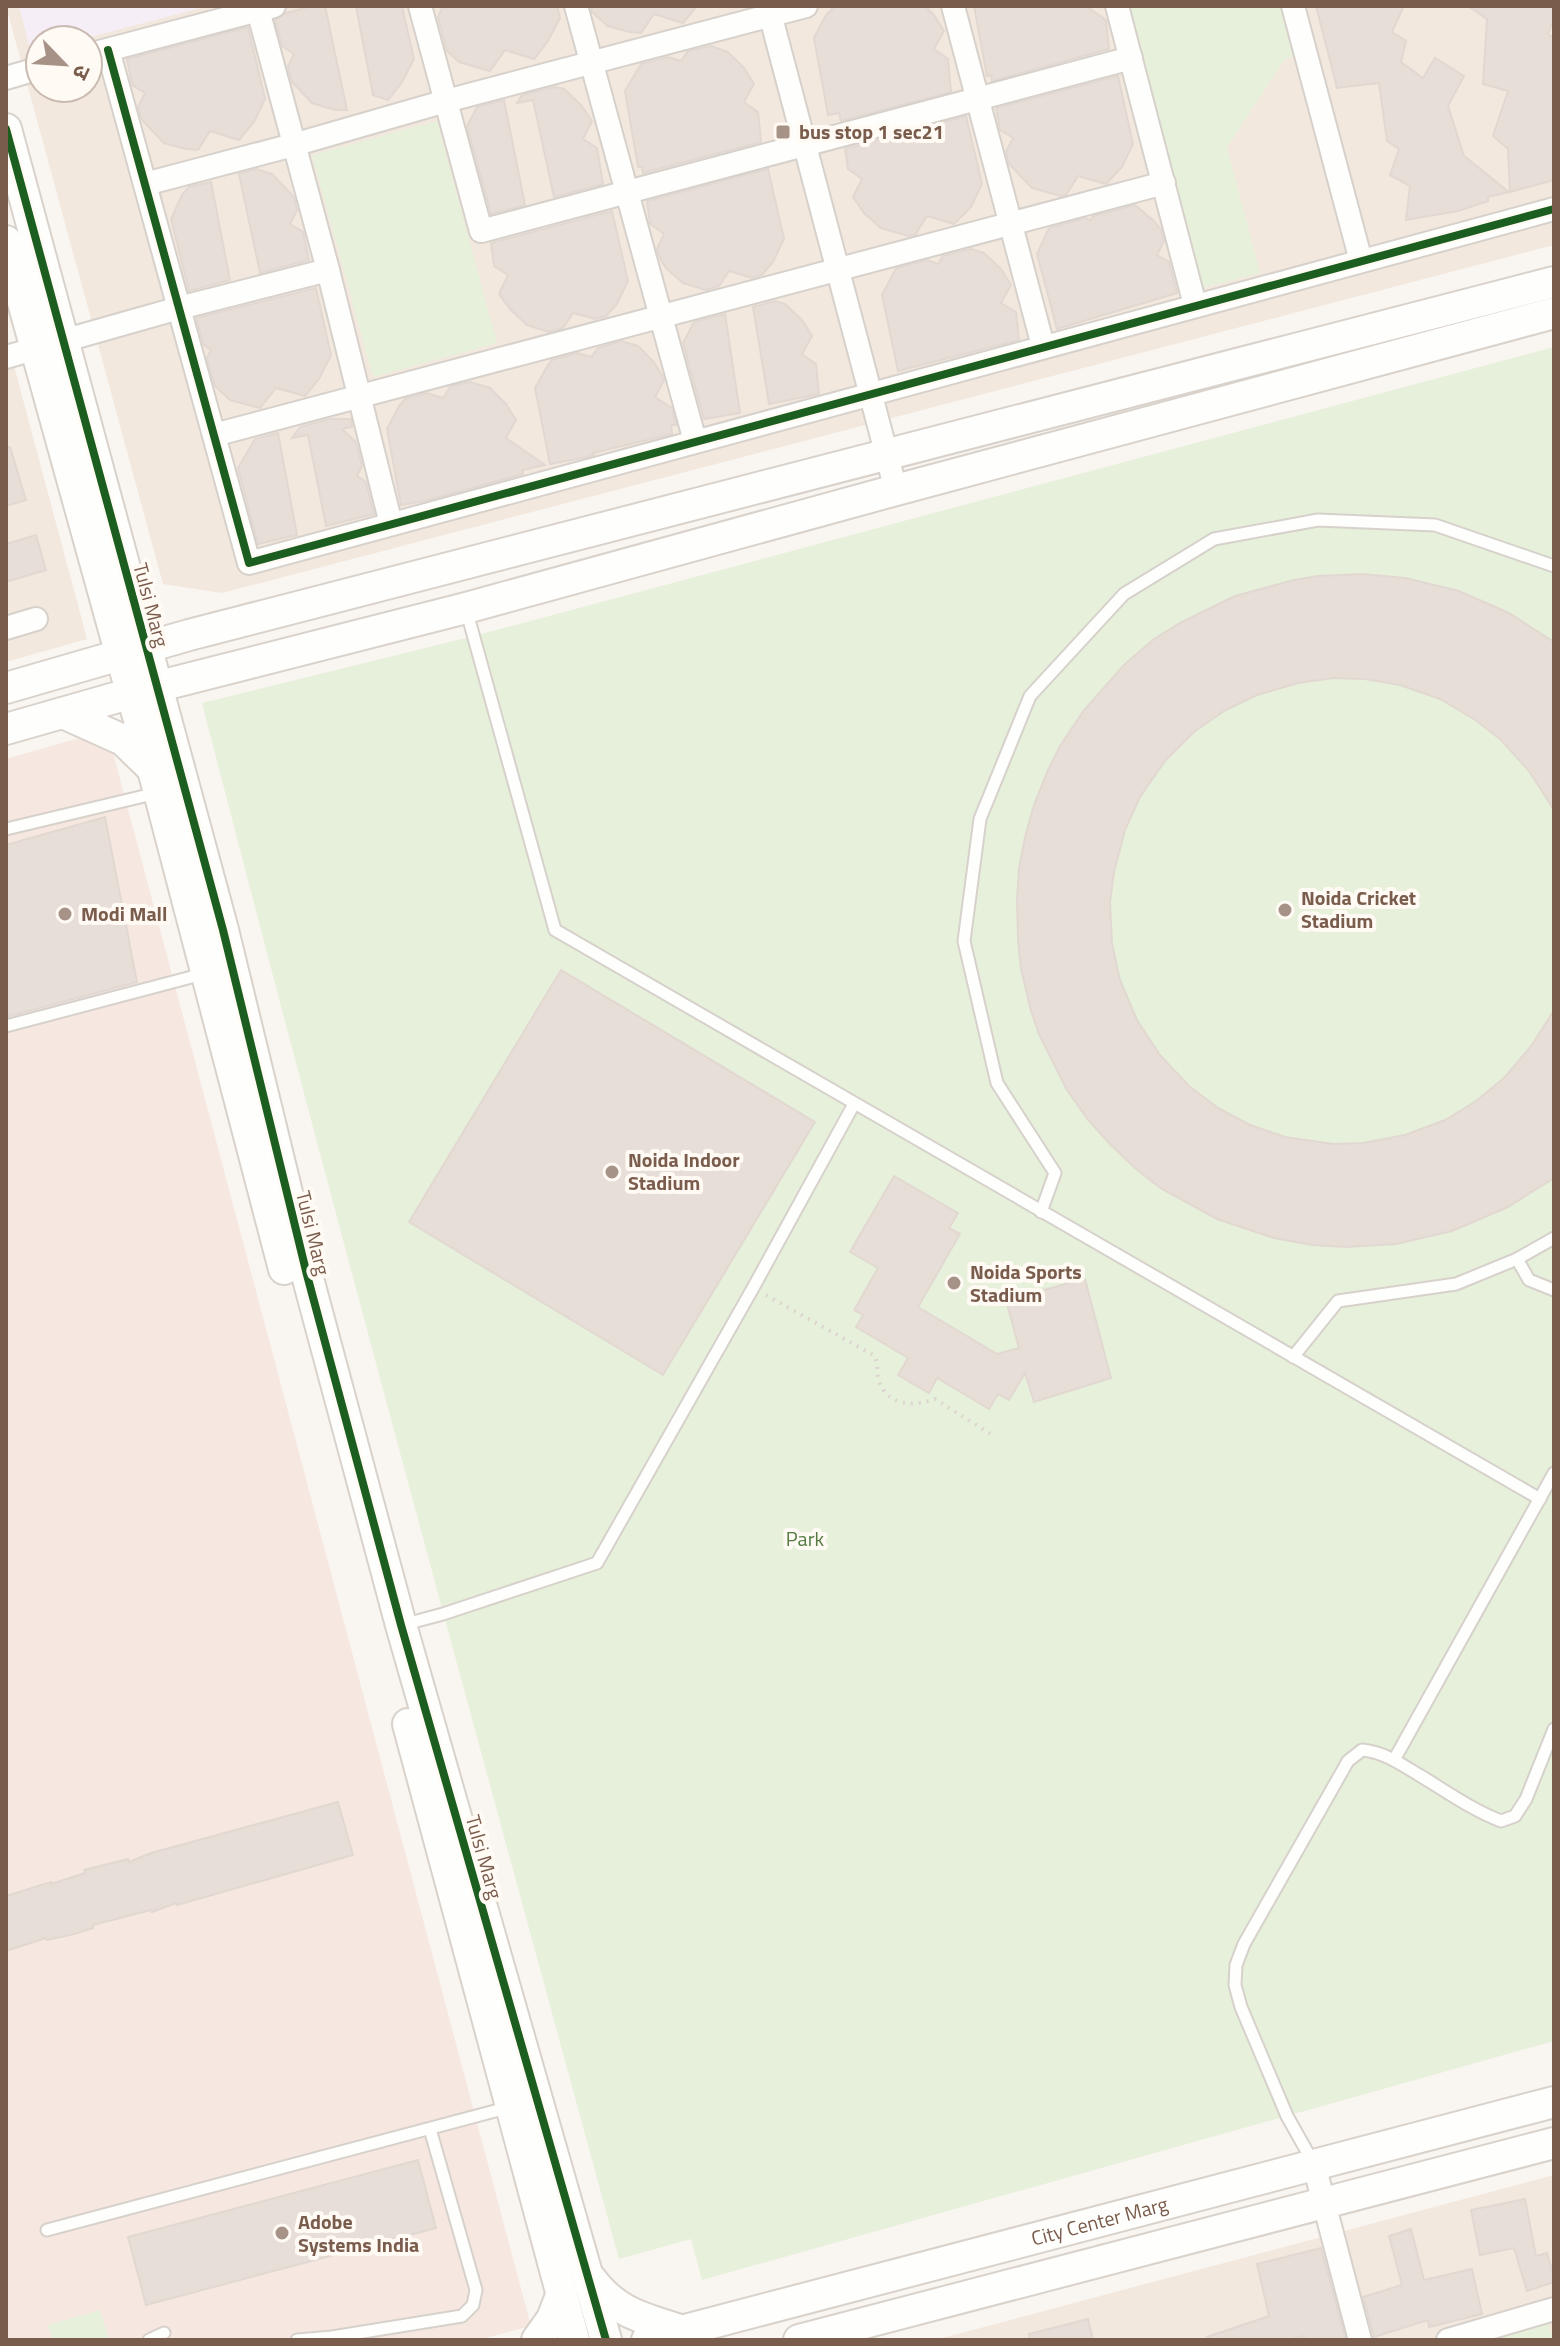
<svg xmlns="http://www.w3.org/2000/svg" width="1560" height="2346" viewBox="0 0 1560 2346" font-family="'Titillium Web','Noto Sans Devanagari',sans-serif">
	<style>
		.residential { fill: #f2e8de; fill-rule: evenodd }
		.commercial { fill: #f6e8e1 }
		.education { fill: #f6eef6 }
		.green { fill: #e7f0db }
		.building { fill: #e6ded7; stroke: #e2d8d2; stroke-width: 2 }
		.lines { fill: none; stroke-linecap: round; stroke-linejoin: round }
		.lane-casing { stroke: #d7d1cb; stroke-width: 15 }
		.street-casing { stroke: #d7d1cb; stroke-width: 26 }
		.secondary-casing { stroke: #d9d2cb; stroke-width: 34 }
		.path { stroke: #dcd5d0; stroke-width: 4; stroke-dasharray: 2 6; stroke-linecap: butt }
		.lane { stroke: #fefefd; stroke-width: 11 }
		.street { stroke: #fefefd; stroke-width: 22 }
		.secondary { stroke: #fefefd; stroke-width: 30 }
		.cycleway-casing { stroke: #fffaf3; stroke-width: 13 }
		.cycleway { stroke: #1b5e20; stroke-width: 8 }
		.poi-dot { fill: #a69286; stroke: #fffaf3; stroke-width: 3 }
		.labels { text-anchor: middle; stroke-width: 8; stroke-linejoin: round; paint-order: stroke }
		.poi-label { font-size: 20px; font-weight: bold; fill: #7a5c4d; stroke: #fffaf3; text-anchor: start }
		.street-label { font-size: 20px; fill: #7a5c4d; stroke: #fffaf3 }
		.park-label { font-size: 20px; fill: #537a41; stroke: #fffaf3 }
	</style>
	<rect width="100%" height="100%" fill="#f9f5f0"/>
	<g class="residential">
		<path d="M6,6H1554V245L222,593L163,584ZM40,40H88V88H40Z"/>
		<path d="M6,336L87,639L6,662Z"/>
		<path d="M1554,2175V2340H935Z"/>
	</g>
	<path class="commercial" d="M107,730L531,2326L478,2340H6V759Z"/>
	<path class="education" d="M19,6H208L79,40H40V50L31,53Z"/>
	<g class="green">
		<path d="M1128,6H1282L1295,56L1285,59L1227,147L1260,273L1203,288Z"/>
		<path d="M437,121L497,343L373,377L312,155Z"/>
		<path d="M1554,347V2041L702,2280L691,2239L619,2259C478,1741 336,1223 202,703L474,636Z"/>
		<path d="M100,2310L109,2340H52L48,2325Z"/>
		<path d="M1547,2318L1553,2340H1463Z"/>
	</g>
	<g class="building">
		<path d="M312,6H325L347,110H335L312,103L292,82L288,66L294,54L282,46L275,20L286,13Z"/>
		<path d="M356,6H402L414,59L402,82L388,100L373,95Z"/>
		<path d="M443,6H557L560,18L548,41L534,59L505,50L490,71L459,62L447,51L438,17Z"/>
		<path d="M591,6H697L683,23L654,14L641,33L630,32L608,26L592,12Z"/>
		<path d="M835,6H925L934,15L944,31L934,49L948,59L951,92L841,121L839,113L828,115L814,38L826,15Z"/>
		<path d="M974,6H1086L1106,20L1109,49L992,81L991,75L987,76Z"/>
		<path d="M1316,6H1404L1392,32L1406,41L1401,62L1423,78L1435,58L1464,76L1448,106L1464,156L1509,192L1488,197V201L1458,211L1406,220L1410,186L1390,175L1399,149L1387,141L1379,83L1337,88Z"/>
		<path d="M1468,6H1554V18L1548,34L1554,38V180L1510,192L1508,149L1493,136L1508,91L1483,84L1487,19Z"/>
		<path d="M248,27L265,99L254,122L239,140L210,131L198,150L186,149L164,143L142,120L138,107L145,93L132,85L127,59Z"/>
		<path d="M711,46L728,52L744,68L754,84L744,102L758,112L761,142L643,173L642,167H638L625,91L641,64L668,57L681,61L688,51Z"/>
		<path d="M1118,76L1133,144L1122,167L1106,184L1078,176L1066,195L1061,196L1032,188L1009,164L1006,152L1013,138L1000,130L996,108Z"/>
		<path d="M555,87L564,89L581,105L592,121L583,139L597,148L603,184L554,197L533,100L517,103L522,95Z"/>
		<path d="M504,100L525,205L491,214L467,126L477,107Z"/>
		<path d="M966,116L982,184L971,207L954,224L927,216L915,235L908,236L881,228L864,213L853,197L862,179L848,169L845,149Z"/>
		<path d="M256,169L272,174L294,197L297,210L290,224L303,232L309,260L260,273L239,174Z"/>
		<path d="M768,169L784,239L773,262L762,275L752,278L729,271L719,286L706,290L683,283L666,268L660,258L657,249L664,234L650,224L647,201Z"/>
		<path d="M211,182L230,280L189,291L171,219L182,195L189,187Z"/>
		<path d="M1135,205L1154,221L1161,230L1164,241L1157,255L1169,262L1177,293L1057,329L1037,254L1048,230L1050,228L1085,218L1091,220L1093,216Z"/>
		<path d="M612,211L628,281L617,304L606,316L595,319L573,313L563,328L549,332L527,325L510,309L499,294L508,275L494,266L491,243Z"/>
		<path d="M971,249L984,253L1001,269L1011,285L1001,303L1016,312L1019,340L898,371L882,295L894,272L897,268L927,260L938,264L943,256Z"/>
		<path d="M316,288L331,355L319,379L305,396L276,388L260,408L230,400L215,386L207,358L211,350L204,345L196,318Z"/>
		<path d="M775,301L785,304L802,320L812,336L802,354L816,364L819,394L769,404L753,307Z"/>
		<path d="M725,314L740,413L704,419L683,343L694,322Z"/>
		<path d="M621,341L638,346L654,362L662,375L664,380L655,397L672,408L676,425H671L672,434L593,453L594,455L587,457L550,464L535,388L548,365L552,360L578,353L591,357L598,348Z"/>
		<path d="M470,382L490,388L506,404L516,420L506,438L545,465L523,470V474L429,500L401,505L387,429L399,406L405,399L427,393L443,398L451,386Z"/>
		<path d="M329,419H351L352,427L342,429L356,442L362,466L357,476L366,482L374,514L326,526L308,435L292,438L300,427Z"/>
		<path d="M278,433L297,535L258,544L238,468L255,439Z"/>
		<path d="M10,447L26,500L6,506V448Z"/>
		<path d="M36,535L46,570L6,582V544Z"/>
		<path d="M1362,574L1405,578L1459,591L1509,613L1554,642V810L1529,771L1501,740L1477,721L1440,699L1400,685L1365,679L1334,678L1298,683L1257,695L1224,711L1194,732L1165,761L1140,797L1125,830L1114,872L1110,902L1112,944L1120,980L1137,1020L1160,1055L1189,1086L1218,1108L1250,1125L1285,1137L1333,1144L1363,1143L1405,1135L1445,1120L1476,1101L1504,1078L1532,1045L1554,1010V1178L1508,1207L1452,1231L1396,1244L1346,1247L1312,1245L1274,1238L1217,1219L1162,1189L1137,1170L1110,1144L1089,1121L1067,1090L1039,1034L1031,1011L1021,969L1018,940L1017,900L1019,868L1025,837L1034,805L1048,770L1060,746L1084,710L1125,664L1154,639L1180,623L1235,596L1294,580L1318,576Z"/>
		<path d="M105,817L137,982L6,1017V845Z"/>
		<path d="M561,970L815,1122L663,1375L409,1222Z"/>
		<path d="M894,1176L958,1213L949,1228L960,1234L918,1307L997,1354L1019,1348L1006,1300L1085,1279L1111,1378L1034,1402L1025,1373L1009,1400L998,1394L989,1409L937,1378L929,1393L898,1375L908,1358L856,1327L863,1315L854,1310L878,1268L850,1252Z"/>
		<path d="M338,1802L353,1855L177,1905L176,1903L152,1912L151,1910L93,1925V1928L74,1934L47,1940L46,1938L6,1951V1896L51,1882V1884L85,1873L84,1870L128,1859L129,1862L151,1853Z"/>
		<path d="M418,2160L436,2228L146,2305L128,2237Z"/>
		<path d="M1525,2199L1536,2256L1547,2253L1554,2276V2282L1527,2291L1514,2248L1480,2255L1471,2210Z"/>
		<path d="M1411,2229L1424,2280L1472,2269L1482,2314L1429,2327L1428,2320L1374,2337L1363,2297L1402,2285L1389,2236Z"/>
		<path d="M1321,2248L1346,2340H1305L1304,2336L1285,2340H1208L1207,2337L1269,2316L1257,2264Z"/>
		<path d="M1088,2319L1093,2340H1030L1029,2334Z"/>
	</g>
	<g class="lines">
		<defs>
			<g id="lane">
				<path d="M466,609L555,930L1540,1499"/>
				<path d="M6,829L157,793"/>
				<path d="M6,1026L203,974"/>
				<path d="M1041,1212L1055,1173L997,1083L964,941L980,819L1030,696L1124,594L1214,539L1318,520L1435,525L1554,566"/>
				<path d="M1517,1259L1529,1280L1554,1290"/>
				<path d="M1293,1357L1338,1301L1456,1284L1517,1259L1554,1238"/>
				<path d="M402,1625L443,1614L597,1563L753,1288L854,1104"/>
				<path d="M1394,1760L1554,1473"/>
				<path d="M1314,2164L1287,2116L1241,2007L1235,1985L1236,1965L1244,1944L1348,1761L1362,1750C1384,1752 1401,1764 1419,1775C1446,1791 1472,1810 1501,1821L1515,1816L1526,1799L1554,1729"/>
				<path d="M47,2230L510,2107"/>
				<path d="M149,2340L164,2333"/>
				<path d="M297,2340L332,2337L462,2316L473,2305L476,2290L430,2129"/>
			</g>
			<g id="street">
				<path d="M420,6L481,231L1131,58"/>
				<path d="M576,6L695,441"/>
				<path d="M768,6L896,490"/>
				<path d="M953,6L1043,346"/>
				<path d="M1117,6L1195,305"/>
				<path d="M1293,6L1361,261"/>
				<path d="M258,10L328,270L391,524"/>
				<path d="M108,50L249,563L1554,209"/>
				<path d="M88,55L274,6"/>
				<path d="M6,78L40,68"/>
				<path d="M145,184L293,145L446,101L806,6"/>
				<path d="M6,357L179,308L328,270"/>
				<path d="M214,435L1164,183"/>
				<path d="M6,628L36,619"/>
				<path d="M1314,2165L1360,2340"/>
				<path d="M1448,2340L1554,2309"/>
			</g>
			<g id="secondary">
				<path d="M6,129L223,930L307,1275L401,1625L606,2340"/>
				<path d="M6,241L159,792L284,1269"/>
				<path d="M6,688L189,635L1554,282"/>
				<path d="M63,713L123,740L151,767"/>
				<path d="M6,729L132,693L466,608L896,490L1554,313"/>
				<path d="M408,1724L574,2340"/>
				<path d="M590,2278C617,2314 643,2318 683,2331"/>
				<path d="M537,2340L552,2319L562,2293"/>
				<path id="s1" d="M647,2340L1554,2102"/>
				<path d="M799,2340L1554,2143"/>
			</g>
		</defs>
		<use href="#lane" class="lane-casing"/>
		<use href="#street" class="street-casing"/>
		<use href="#secondary" class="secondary-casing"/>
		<path class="path" d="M766,1295L875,1356C879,1366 876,1373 879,1381C887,1406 915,1407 935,1399L994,1436"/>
		<use href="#lane" class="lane"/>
		<use href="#street" class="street"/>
		<use href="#secondary" class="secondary"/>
		<defs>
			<g id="cycleway">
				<path d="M108,50L249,563L1554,209"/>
				<path d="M6,129L223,930L307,1275L401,1625L606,2340"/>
			</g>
		</defs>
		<use href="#cycleway" class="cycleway-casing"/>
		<use href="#cycleway" class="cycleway"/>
	</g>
	<g class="poi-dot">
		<rect x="775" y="124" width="16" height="16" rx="4"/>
		<circle cx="1285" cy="910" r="8"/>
		<circle cx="65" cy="914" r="8"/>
		<circle cx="612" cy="1172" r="8"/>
		<circle cx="954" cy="1283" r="8"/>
		<circle cx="282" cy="2233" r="8"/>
	</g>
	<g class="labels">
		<g class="poi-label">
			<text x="799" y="139">bus stop 1 sec21</text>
			<text x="1301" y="905">Noida Cricket<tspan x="1301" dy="23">Stadium</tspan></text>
			<text x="81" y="921">Modi Mall</text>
			<text x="628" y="1167">Noida Indoor<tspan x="628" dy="23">Stadium</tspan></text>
			<text x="970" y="1279">Noida Sports<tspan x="970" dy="23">Stadium</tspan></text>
			<text x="298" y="2229">Adobe<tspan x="298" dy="23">Systems India</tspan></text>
		</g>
		<g class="street-label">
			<text transform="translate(151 605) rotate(75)" y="7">Tulsi Marg</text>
			<text transform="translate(313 1233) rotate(76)" y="7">Tulsi Marg</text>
			<text transform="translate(484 1857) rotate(74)" y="7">Tulsi Marg</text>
			<text dy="7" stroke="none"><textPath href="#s1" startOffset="468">City Center Marg</textPath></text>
		</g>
		<g class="park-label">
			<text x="805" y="1546">Park</text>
		</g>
	</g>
	<rect width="1560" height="2346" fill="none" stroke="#7a5c4d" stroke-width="16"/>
	<g transform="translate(64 64) rotate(115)"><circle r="38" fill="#fffaf3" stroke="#cabbb1" stroke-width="2"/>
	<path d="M0-6L14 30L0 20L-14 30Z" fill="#a69286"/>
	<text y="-12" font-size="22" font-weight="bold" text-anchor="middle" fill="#7a5c4d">उ</text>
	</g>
</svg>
